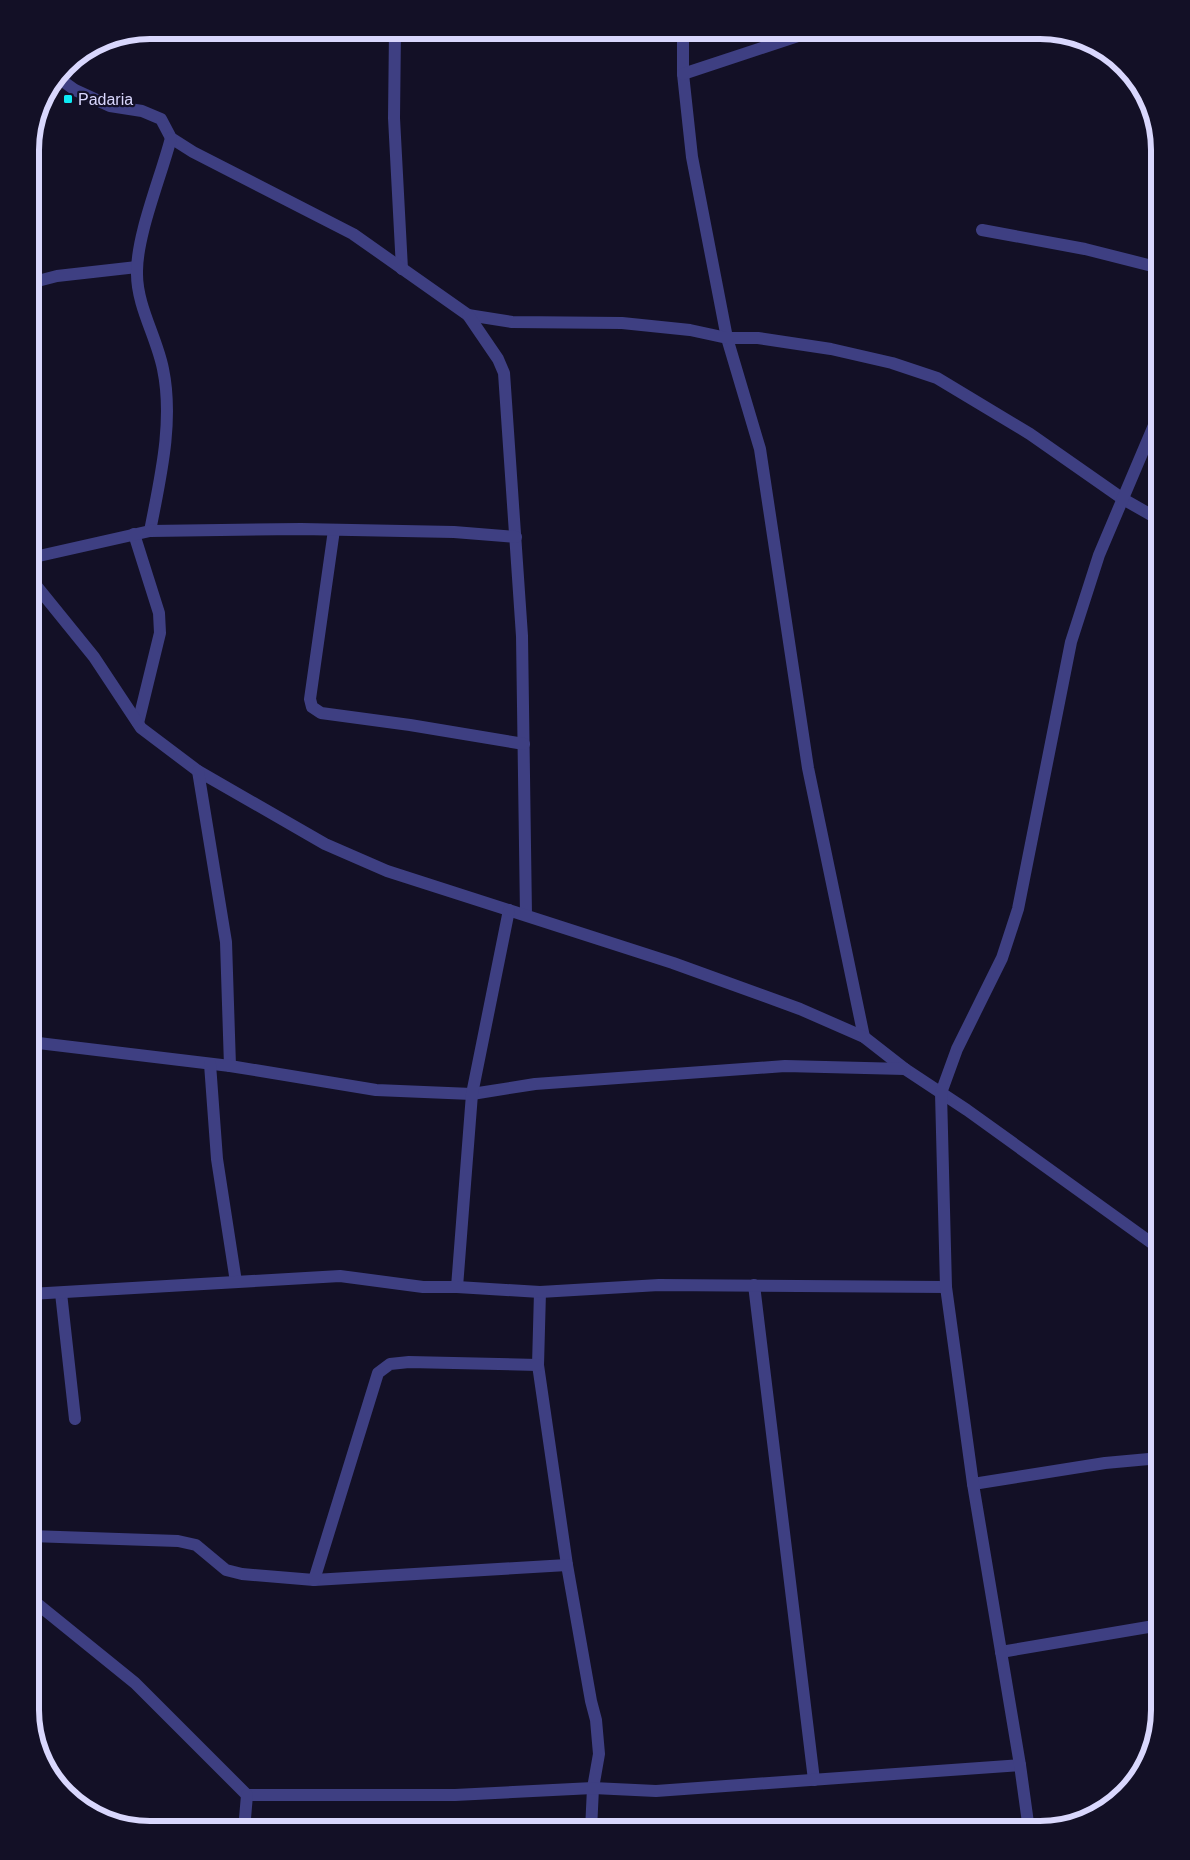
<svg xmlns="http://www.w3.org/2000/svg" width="1190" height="1860" viewBox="0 0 1190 1860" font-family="Helvetica,sans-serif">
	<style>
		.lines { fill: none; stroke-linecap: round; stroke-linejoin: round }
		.minor { stroke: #3e3f82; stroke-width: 12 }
		.poi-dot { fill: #0deaf3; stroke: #131026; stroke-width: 2 }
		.labels { text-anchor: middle; stroke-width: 4.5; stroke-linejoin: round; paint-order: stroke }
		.poi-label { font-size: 16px; fill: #d9d7fd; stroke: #131026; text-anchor: start }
		.rim { fill: none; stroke: #d9d7fd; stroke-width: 6 }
	</style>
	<rect width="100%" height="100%" fill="#131026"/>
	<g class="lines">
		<g class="minor">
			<path d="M395,30L394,118L402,269"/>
			<path d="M683,30V74L692,157L727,338L760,449L808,768L864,1037"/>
			<path d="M683,74L816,30"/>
			<path d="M57,77L75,90L110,106L142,111L161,119L171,138L193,152L353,234L468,315L512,322L622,323L690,330L727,338H758L831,349L892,363L937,378L1030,434L1123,499L1160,520"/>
			<path d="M982,230L1085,249L1160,268"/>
			<path d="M30,283L57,276L137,267"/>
			<path d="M468,315L498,359L504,373L522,636L526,915"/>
			<path d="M334,530L310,699L312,707L321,713L410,725L524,744"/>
			<path d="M150,531C160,479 174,422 163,369C157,338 137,306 137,274C136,236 161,177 171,138"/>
			<path d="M134,534L159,613L160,633L138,723"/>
			<path d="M30,558L150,531L301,529L454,532L516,537"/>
			<path d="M30,578L94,657L141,728L198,771L325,844L387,871L673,963L800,1009L864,1037L905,1069L967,1110L1160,1249"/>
			<path d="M198,771L226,942L230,1066"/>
			<path d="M30,1042L230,1066L376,1090L472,1094L535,1084L785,1066L905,1069"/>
			<path d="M210,1064L217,1159L236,1282"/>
			<path d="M754,1285L814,1780"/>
			<path d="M457,1287L472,1094L509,910"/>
			<path d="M540,1292L538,1365L567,1565L591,1701L596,1720L599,1754L593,1788L591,1830"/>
			<path d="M61,1293L75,1419"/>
			<path d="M30,1294L340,1276L423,1287H457L540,1292L659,1285L946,1287"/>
			<path d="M973,1484L1105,1463L1160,1458"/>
			<path d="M30,1536L178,1541L196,1545L226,1570L242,1574L314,1580L567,1565"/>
			<path d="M314,1580L378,1373L390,1364L409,1362L538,1365"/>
			<path d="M30,1598L135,1683L247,1795H455L593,1788L656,1791L1020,1765"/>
			<path d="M1001,1652L1160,1625"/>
			<path d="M244,1830L247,1795"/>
			<path d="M1029,1830L1020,1765L973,1484L946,1287L941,1093L957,1049L1002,958L1018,909L1071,642L1099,555L1160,411"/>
		</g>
	</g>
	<rect class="poi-dot" x="63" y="94" width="10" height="10" rx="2.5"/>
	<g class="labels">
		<g class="poi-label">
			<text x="78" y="105">Padaria</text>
		</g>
	</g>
	<path d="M0 0H1190V1860H0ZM150 39H1040A111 111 0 0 1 1151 150V1710A111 111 0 0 1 1040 1821H150A111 111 0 0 1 39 1710V150A111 111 0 0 1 150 39Z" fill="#131026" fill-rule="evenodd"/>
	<path class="rim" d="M150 39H1040A111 111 0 0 1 1151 150V1710A111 111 0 0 1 1040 1821H150A111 111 0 0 1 39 1710V150A111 111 0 0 1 150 39Z"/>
</svg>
